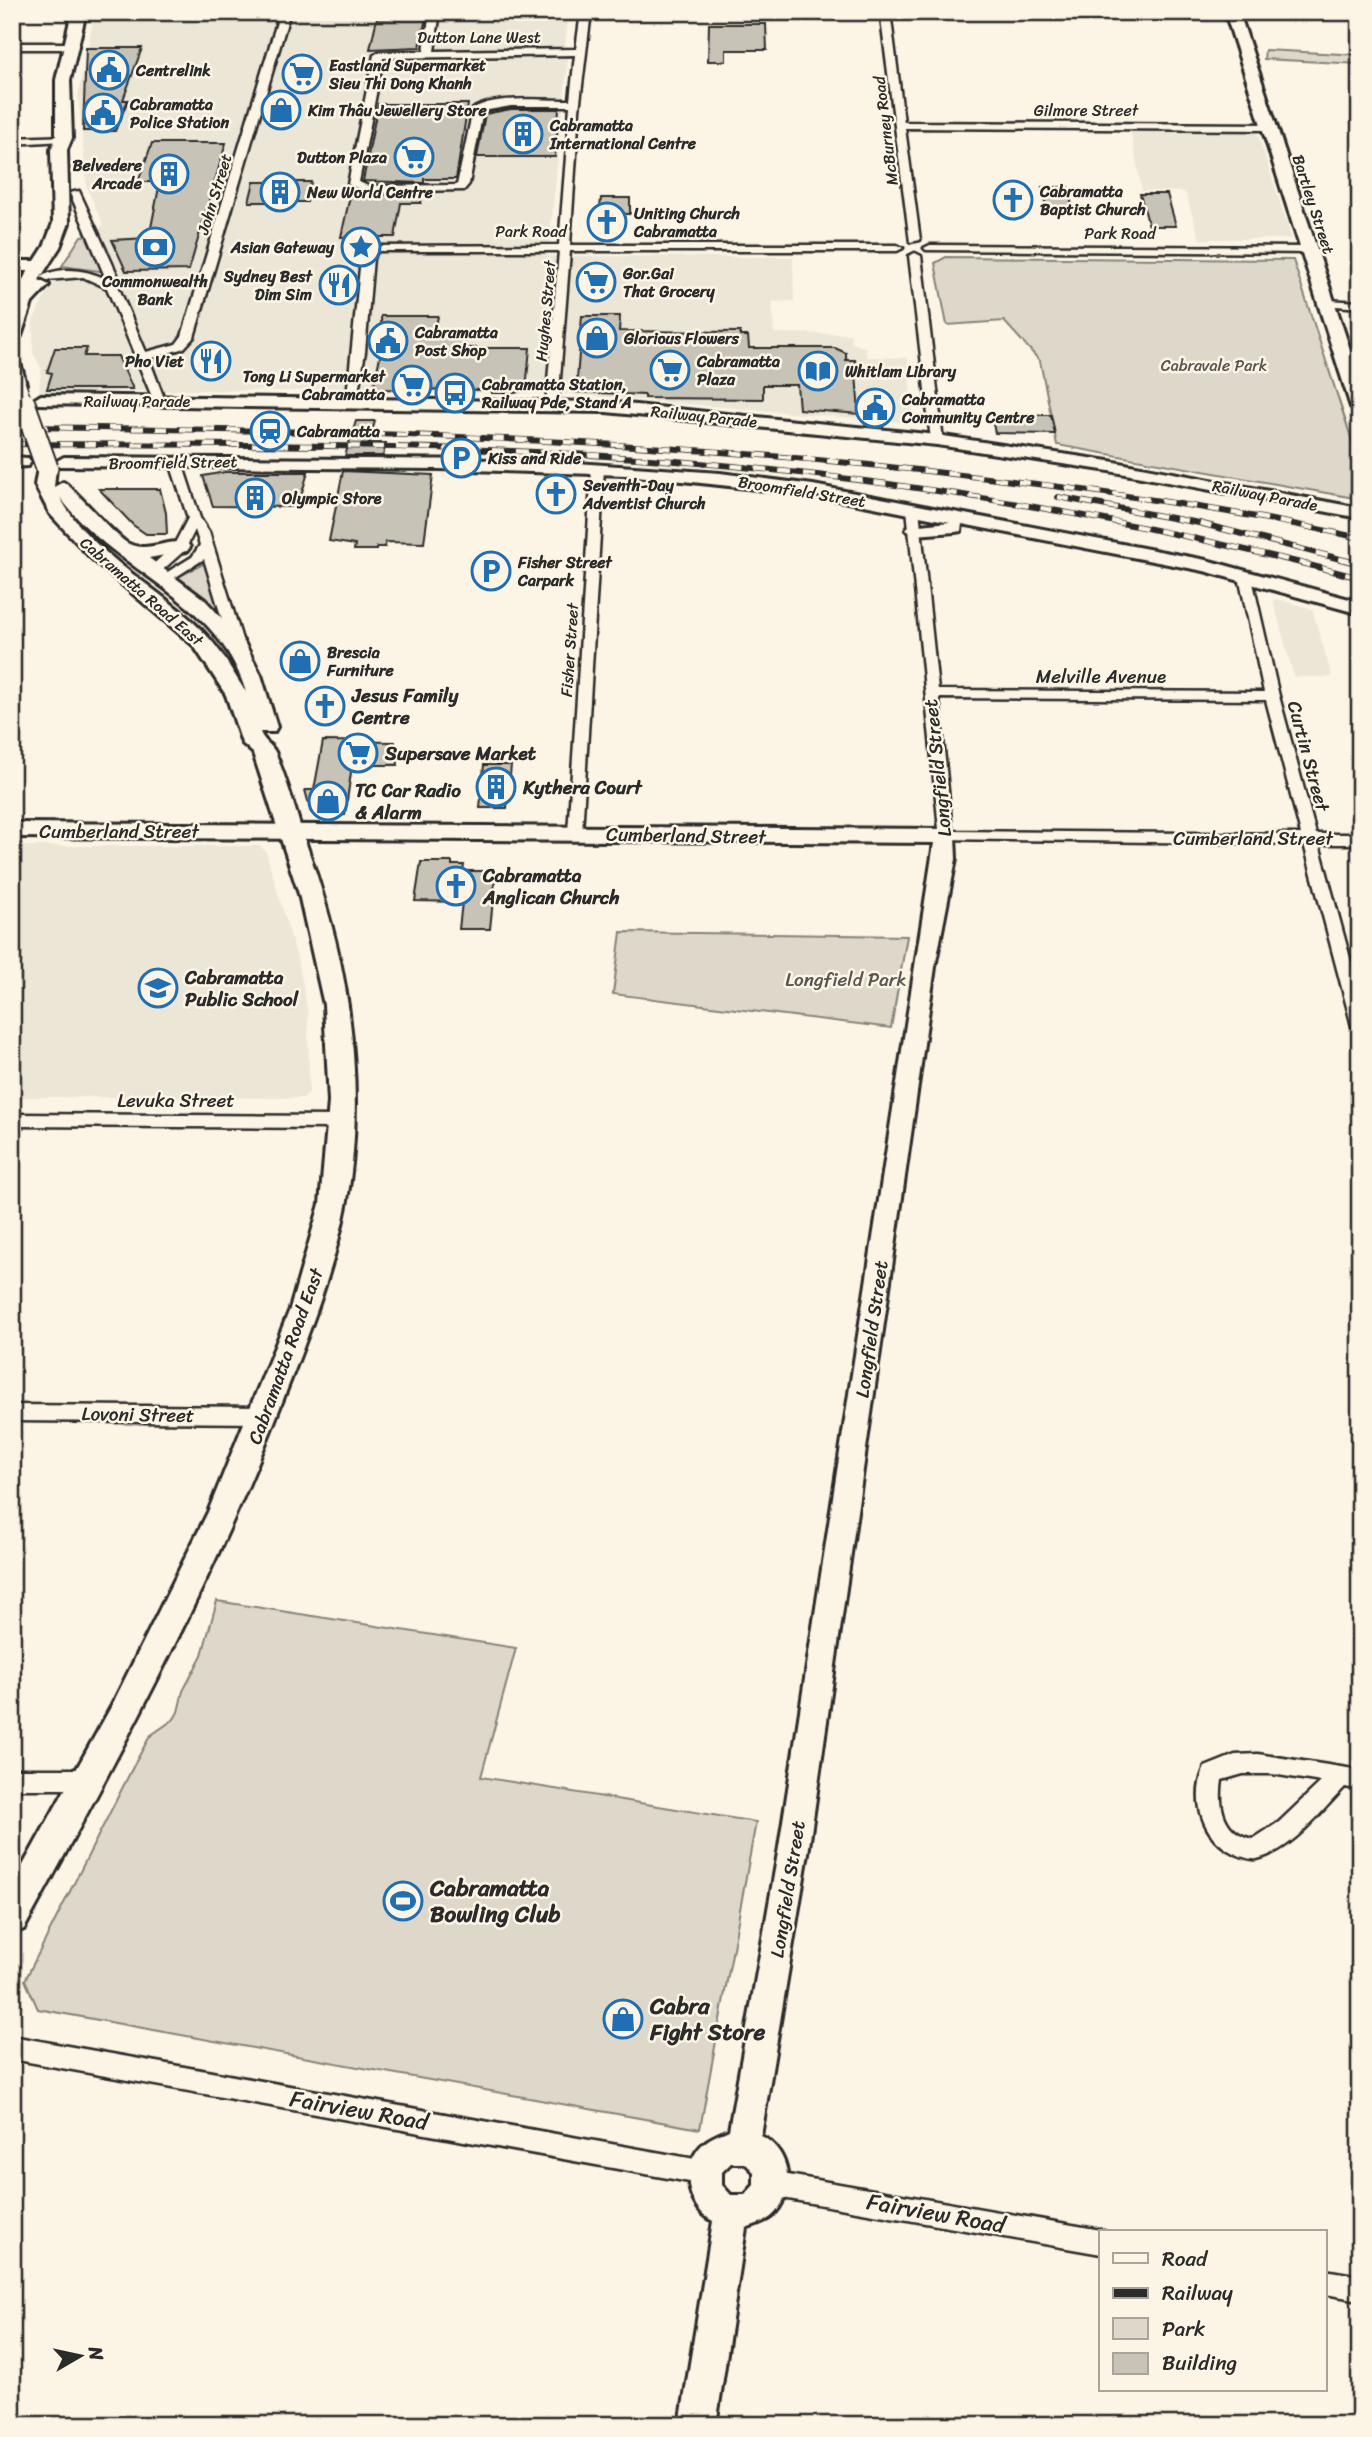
<svg xmlns="http://www.w3.org/2000/svg" width="1372" height="2437" viewBox="0 0 1372 2437" font-family="Sriracha,sans-serif">
	<style>
		.built { fill: #ece6d7 }
		.green { fill: #ded8ca; stroke: #84827a; stroke-width: 2 }
		.building { fill: #c8c3b7; stroke: #2b2b2b; stroke-width: 2 }
		.lines { fill: none; stroke-linecap: round; stroke-linejoin: round }
		.street-casing { stroke: #2b2b2b; stroke-width: 5 }
		.secondary-casing { stroke: #2b2b2b; stroke-width: 6 }
		.primary-casing { stroke: #2b2b2b; stroke-width: 6 }
		.street { fill: #fcf5e5; fill-rule: evenodd }
		.secondary { fill: #fcf5e5; fill-rule: evenodd }
		.primary { fill: #fcf5e5; fill-rule: evenodd }
		.rail-casing { stroke: #2b2b2b; stroke-width: 6 }
		.rail { stroke: #fcf5e5; stroke-width: 4.5; stroke-dasharray: 12; stroke-linecap: butt }
		.primary-bridge-far1-casing { stroke: #2b2b2b; stroke-width: 19; stroke-linecap: butt }
		.primary-bridge-casing { stroke: #2b2b2b; stroke-width: 25; stroke-linecap: butt }
		.primary-bridge-far1 { stroke: #fcf5e5; stroke-width: 16 }
		.primary-bridge { stroke: #fcf5e5; stroke-width: 21 }
		.labels { text-anchor: middle; stroke-width: 5; stroke-linejoin: round; paint-order: stroke }
		.far-street-label { font-size: 16px; fill: #2b2b2b; stroke: #fcf5e5 }
		.far-poi-label { font-size: 16px; font-weight: bold; fill: #2b2b2b; stroke: #fcf5e5; text-anchor: start }
		.far-park-label { font-size: 16px; fill: #585653; stroke: #fcf5e5 }
		.street-label { font-size: 19px; fill: #2b2b2b; stroke: #fcf5e5 }
		.poi-label { font-size: 19px; font-weight: bold; fill: #2b2b2b; stroke: #fcf5e5; text-anchor: start }
		.park-label { font-size: 19px; fill: #585653; stroke: #fcf5e5 }
		.near-poi-label { font-size: 23px; font-weight: bold; fill: #2b2b2b; stroke: #fcf5e5; text-anchor: start }
		.near-street-label { font-size: 23px; fill: #2b2b2b; stroke: #fcf5e5 }
	</style>
	<rect width="100%" height="100%" fill="#fcf5e5"/>
	<filter id="ink" filterUnits="userSpaceOnUse"><feTurbulence type="fractalNoise" baseFrequency=".0143" numOctaves="2"/><feDisplacementMap in="SourceGraphic" scale="14" xChannelSelector="R" yChannelSelector="G"/><feConvolveMatrix kernelMatrix="1 2 1 2 8 2 1 2 1" color-interpolation-filters="sRGB"/></filter>
	<g filter="url(#ink)">
		<g class="built">
			<path d="M98,12H370V16L564,17L568,20L565,46L568,59L548,256L793,257L794,301L772,302L774,333L850,334L852,343L866,348L867,357L908,358L913,423L567,394L192,390L39,393L41,368L33,353V321L48,290L103,224L87,188L78,94L94,16Z"/>
			<path d="M1130,128L1257,132L1292,239H1200L1185,192L1142,191Z"/>
			<path d="M1277,599L1312,609L1332,677H1294L1273,600Z"/>
			<path d="M12,846H260L266,852L299,965L308,1012L309,1092L303,1098L12,1097Z"/>
		</g>
		<g class="green">
			<path d="M1265,50L1360,55V64L1264,59Z"/>
			<path d="M90,235L107,272L62,266L81,236Z"/>
			<path d="M946,257L1293,260L1360,465V499L1057,445L1040,361L1004,321L947,325L935,263Z"/>
			<path d="M205,563L225,620L176,578Z"/>
			<path d="M621,932L907,936L891,1028L613,994Z"/>
			<path d="M217,1601L516,1648L481,1777L756,1822L700,2129L38,2009L25,1980L134,1765L150,1736L174,1719L178,1712L183,1691L202,1655Z"/>
		</g>
		<g class="building">
			<path d="M377,18H426L420,47L370,49Z"/>
			<path d="M709,24H766L767,50H726V61H708Z"/>
			<path d="M86,48H142L123,100H128L115,131H83Z"/>
			<path d="M378,104H468L456,179H424V183L363,181Z"/>
			<path d="M511,109H559L555,157H477L485,114Z"/>
			<path d="M152,143H226L189,270L126,271L112,240L149,238L160,182H138Z"/>
			<path d="M254,182H311L307,202H249Z"/>
			<path d="M1042,187H1068L1073,210H1047Z"/>
			<path d="M361,192L367,195L422,193L421,203H401L395,237H341L350,196H360Z"/>
			<path d="M1140,194H1167L1176,226H1149Z"/>
			<path d="M601,198H630V214H616L615,231H598Z"/>
			<path d="M381,316H438L435,332L467,331L464,348H530L526,389L515,393H492V390L373,389L382,347Z"/>
			<path d="M582,316H620L619,331L740,332V336H748L749,348H835L846,353V360H855L859,414L799,409L797,385H763V399L645,398V395L576,392Z"/>
			<path d="M55,348H87L84,356H118L133,389H47L52,373L47,372Z"/>
			<path d="M991,415H1051L1055,434L995,433Z"/>
			<path d="M356,421H375L369,443H386L383,456H345Z"/>
			<path d="M343,471L433,475L424,543L386,542L385,547H377V550H354L355,545L329,541Z"/>
			<path d="M225,472H308L298,507L213,506L203,476Z"/>
			<path d="M548,480H567L565,509H546Z"/>
			<path d="M99,489H160L166,513L167,534H146L133,525Z"/>
			<path d="M323,741L395,742L398,765H352L345,815H316L311,812L305,790H314Z"/>
			<path d="M484,765H511L507,808H480Z"/>
			<path d="M421,862H452V865H464L463,871H496L490,929H459L462,902L415,901Z"/>
		</g>
		<g class="lines">
			<defs>
				<g id="street">
					<path d="M280,12H290L194,337L184,348L149,359L165,401L155,404L107,288L83,277L47,280L41,277C59,265 88,270 106,279L70,193L79,191L117,274L118,286L146,352L176,344L182,336Z"/>
					<path d="M430,12H440L434,51L576,49L581,12H591L579,110L570,245H897L903,248L897,251H570L558,404L552,408L546,404L559,251H378L373,258L365,352L356,403L346,406L361,258L371,246L559,245L570,106H511L483,111L469,184L464,190L367,192L348,184L374,55L379,52L424,51ZM575,55L570,100C546,100 493,95 473,109L457,185L368,186L359,182L383,58Z"/>
					<path d="M868,12L886,15L907,12L891,19L904,122L1271,124L1276,127L1271,130L905,128L920,240L910,242L881,19Z"/>
					<path d="M1159,12H1237L1238,13L1233,16L1164,15Z"/>
					<path d="M12,43H71L76,46L71,49H12Z"/>
					<path d="M68,136L69,138L64,141L12,144V138Z"/>
					<path d="M930,245L1311,247L1317,250L1311,253L926,250L924,248Z"/>
					<path d="M915,253L921,256L943,440L937,444L931,440L909,256Z"/>
					<path d="M1328,300L1360,302V308L1324,305V301Z"/>
					<path d="M176,459L182,463L200,518L209,532L244,646L242,649H232L230,646L204,559L168,582L163,583L156,579L192,557L200,545L195,530L185,550L158,574L153,575L146,571L174,545L188,518L170,463Z"/>
					<path d="M598,465L604,469L582,833L575,838L568,833L592,469Z"/>
					<path d="M913,505L919,509L938,690L1264,692L1239,577L1241,574H1251L1279,696L1316,834H1360V844H1319L1360,995V1032L1352,1026L1304,844L940,839L907,509ZM939,698L1266,700L1301,834L952,831Z"/>
					<path d="M12,1114L340,1116L348,1122L340,1128L12,1126Z"/>
					<path d="M12,1405L264,1407L271,1410L273,1415L271,1420L264,1423L12,1421Z"/>
					<path d="M1258,1754L1360,1770V1790L1345,1787C1321,1811 1292,1851 1257,1859C1250,1860 1243,1857 1236,1854C1203,1840 1190,1800 1205,1767L1235,1755ZM1243,1774H1272L1321,1782L1279,1822L1253,1839C1223,1833 1218,1806 1222,1780Z"/>
					<path d="M12,1769H89L96,1772L100,1779L96,1786L89,1789H12Z"/>
					<path d="M12,2036L706,2161L714,2165L718,2173L714,2181L706,2185L12,2059Z"/>
					<path d="M771,2172L1101,2230L1107,2232H1101V2254L771,2196L763,2192L759,2184L763,2176Z"/>
					<path d="M1325,2270L1360,2276V2300L1325,2294Z"/>
				</g>
				<g id="secondary">
					<path d="M1225,12H1239L1360,380V412L1351,407Z"/>
					<path d="M12,261H40L48,266L40,271H12Z"/>
					<path d="M41,395L606,402L937,435L1109,461L1360,508V518L1109,471L937,445L606,412L35,404L33,400Z"/>
					<path d="M12,457L28,458L31,462L28,466L12,467Z"/>
					<path d="M64,457L533,460L720,473L813,485L1206,560L1360,602V614L1204,571L962,524L961,531L955,532L915,535L906,530L909,526L950,522L813,495L626,475L439,469L58,466L55,462Z"/>
					<path d="M12,823L945,829L955,836L956,859L935,967L809,1847L761,2136C791,2150 797,2195 771,2217C764,2222 754,2225 746,2228L716,2425H680L713,2221C685,2206 680,2164 704,2143C711,2137 720,2134 729,2130L779,1847L934,843L12,837ZM731,2163H745L754,2172V2185L745,2195H731L722,2185V2172Z"/>
				</g>
				<g id="primary">
					<path d="M72,12H86L70,80L72,138L67,150L69,223L60,247L39,280L49,285L32,303L21,336L12,341V310L20,284L44,247L53,223L51,150L56,138V80Z"/>
					<path d="M12,361L21,366L26,384L23,388H12Z"/>
					<path d="M47,462L56,468L54,487L63,482C72,485 110,532 127,543C146,554 168,538 187,543L190,547L187,551L149,558L205,600L244,642L261,675L277,727L274,732H260C263,741 271,744 275,752C286,778 294,805 302,832C322,888 340,947 348,1006C357,1071 358,1141 346,1206C333,1273 307,1338 282,1402C212,1585 118,1758 24,1929L12,1934V1885L111,1707L208,1512L290,1309L320,1204L329,1102L324,1005L299,894L253,753L242,743L226,695L194,646L90,557L50,514L35,485L38,468ZM60,497C114,573 218,596 246,692C234,675 223,653 209,638C164,588 92,558 60,497Z"/>
				</g>
			</defs>
			<use href="#street" class="street-casing"/>
			<use href="#secondary" class="secondary-casing"/>
			<use href="#primary" class="primary-casing"/>
			<use href="#street" class="street"/>
			<use href="#secondary" class="secondary"/>
			<use href="#primary" class="primary"/>
			<defs>
				<g id="rail">
					<path d="M12,427C332,430 652,438 970,476C1101,491 1231,509 1360,538"/>
					<path d="M12,444C237,445 463,443 688,462C915,481 1139,520 1360,578"/>
					<path d="M1058,497L1199,523L1360,564"/>
				</g>
			</defs>
			<use href="#rail" class="rail-casing"/>
			<use href="#rail" class="rail"/>
			<defs>
				<path id="primary-bridge-far1" d="M17,384L24,405"/>
				<path id="primary-bridge" d="M24,403L47,468"/>
			</defs>
			<use href="#primary-bridge-far1" class="primary-bridge-far1-casing"/>
			<use href="#primary-bridge" class="primary-bridge-casing"/>
			<use href="#primary-bridge-far1" class="primary-bridge-far1"/>
			<use href="#primary-bridge" class="primary-bridge"/>
		</g>
	</g>
	<defs>
		<symbol id="civic-ring" viewBox="-11 -11 22 22"><circle r="9.5" fill="#fcf5e5" stroke="#1f6fb2" stroke-width="1.5"/><path d="M-.6-6.5H3V-4.5H.6V-3L4-1V1h2V6H-6V1h2V-1L-.6-3ZM-1.2 2.5V6h2.4V2.5Z" fill="#1f6fb2"/></symbol>
		<symbol id="supermarket-ring" viewBox="-11 -11 22 22"><circle r="9.5" fill="#fcf5e5" stroke="#1f6fb2" stroke-width="1.5"/><path d="M-6-5.5h2.5l.6 2H6L4.5 2H-2.5L-4.4-4H-6ZM-1.5 3.2a1.3 1.3 0 1 0 .1 0ZM3 3.2a1.3 1.3 0 1 0 .1 0Z" fill="#1f6fb2"/></symbol>
		<symbol id="shop-ring" viewBox="-11 -11 22 22"><circle r="9.5" fill="#fcf5e5" stroke="#1f6fb2" stroke-width="1.5"/><path d="M-5-2.5h2.3a2.7 3.5 0 0 1 5.4 0H5L5.5 6h-11ZM-1.5-2.5h3a1.5 2.3 0 0 0-3 0Z" fill="#1f6fb2"/></symbol>
		<symbol id="building-ring" viewBox="-11 -11 22 22"><circle r="9.5" fill="#fcf5e5" stroke="#1f6fb2" stroke-width="1.5"/><path d="M-4-6H4V6H1V3H-1V6H-4ZM-2.5-4.3h1.7v1.8h-1.7ZM.8-4.3h1.7v1.8H.8ZM-2.5-1h1.7V.8h-1.7ZM.8-1h1.7V.8H.8Z" fill="#1f6fb2"/></symbol>
		<symbol id="church-ring" viewBox="-11 -11 22 22"><circle r="9.5" fill="#fcf5e5" stroke="#1f6fb2" stroke-width="1.5"/><path d="M-1.2-6h2.4v3.5h3.3v2.4h-3.3V6h-2.4V-.1h-3.3v-2.4h3.3Z" fill="#1f6fb2"/></symbol>
		<symbol id="bank-ring" viewBox="-11 -11 22 22"><circle r="9.5" fill="#fcf5e5" stroke="#1f6fb2" stroke-width="1.5"/><path d="M-6-4H6V4H-6ZM0-2.3a2.3 2.3 0 1 0 0 4.6a2.3 2.3 0 1 0 0-4.6Z" fill="#1f6fb2"/></symbol>
		<symbol id="sight-ring" viewBox="-11 -11 22 22"><circle r="9.5" fill="#fcf5e5" stroke="#1f6fb2" stroke-width="1.5"/><path d="M0-6L1.8-2.2L6-1.7L2.9 1.2L3.7 5.4L0 3.3L-3.7 5.4L-2.9 1.2L-6-1.7L-1.8-2.2Z" fill="#1f6fb2"/></symbol>
		<symbol id="restaurant-ring" viewBox="-11 -11 22 22"><circle r="9.5" fill="#fcf5e5" stroke="#1f6fb2" stroke-width="1.5"/><path d="M-5-6h1v4h1v-4h1v4h1v-4h1v5L-1.5 .5V6h-2V.5L-5-1ZM5-6V6H3V1.5H1.5Q1.5-4 5-6Z" fill="#1f6fb2"/></symbol>
		<symbol id="library-ring" viewBox="-11 -11 22 22"><circle r="9.5" fill="#fcf5e5" stroke="#1f6fb2" stroke-width="1.5"/><path d="M-6-4Q-3-5.5-.7-3.5V5Q-3 3-6 4ZM6-4Q3-5.5 .7-3.5V5Q3 3 6 4Z" fill="#1f6fb2"/></symbol>
		<symbol id="bus-ring" viewBox="-11 -11 22 22"><circle r="9.5" fill="#fcf5e5" stroke="#1f6fb2" stroke-width="1.5"/><path d="M-5-6H5V4H4V6H2V4H-2V6H-4V4H-5ZM-3.5-4V0h7V-4ZM-3.5 1.2v1.5H-2V1.2ZM2 1.2v1.5H3.5V1.2Z" fill="#1f6fb2"/></symbol>
		<symbol id="station-ring" viewBox="-11 -11 22 22"><circle r="9.5" fill="#fcf5e5" stroke="#1f6fb2" stroke-width="1.5"/><path d="M-3-6H3Q5-6 5-4V2Q5 4 3 4L4.5 6H3L1.5 4h-3L-3 6H-4.5L-3 4Q-5 4-5 2V-4Q-5-6-3-6ZM-3.5-4v3h7v-3ZM-3.5 1v1.5H-2V1ZM2 1v1.5H3.5V1Z" fill="#1f6fb2"/></symbol>
		<symbol id="parking-ring" viewBox="-11 -11 22 22"><circle r="9.5" fill="#fcf5e5" stroke="#1f6fb2" stroke-width="1.5"/><path d="M-3.5-5.5H1a3.5 3.5 0 0 1 0 7H-1V5.5H-3.5ZM-1-3.4V-.6H.8a1.4 1.4 0 0 0 0-2.8Z" fill="#1f6fb2"/></symbol>
		<symbol id="school-ring" viewBox="-11 -11 22 22"><circle r="9.5" fill="#fcf5e5" stroke="#1f6fb2" stroke-width="1.5"/><path d="M0-5L7-2L0 1L-7-2ZM-4 1L0 2.5L4 1V4Q0 6-4 4Z" fill="#1f6fb2"/></symbol>
		<symbol id="stadium-ring" viewBox="-11 -11 22 22"><circle r="9.5" fill="#fcf5e5" stroke="#1f6fb2" stroke-width="1.5"/><path d="M0-5a6.5 5 0 1 0 0 10a6.5 5 0 1 0 0-10ZM-3.5-1.8h7v3.6h-7Z" fill="#1f6fb2"/></symbol>
	</defs>
	<g fill-rule="evenodd">
		<use href="#civic-ring" x="87" y="48" width="44" height="44"/>
		<use href="#supermarket-ring" x="280" y="52" width="44" height="44"/>
		<use href="#shop-ring" x="259" y="88" width="44" height="44"/>
		<use href="#civic-ring" x="81" y="91" width="44" height="44"/>
		<use href="#building-ring" x="501" y="112" width="44" height="44"/>
		<use href="#supermarket-ring" x="392" y="135" width="44" height="44"/>
		<use href="#building-ring" x="147" y="152" width="44" height="44"/>
		<use href="#building-ring" x="258" y="170" width="44" height="44"/>
		<use href="#church-ring" x="991" y="178" width="44" height="44"/>
		<use href="#church-ring" x="585" y="200" width="44" height="44"/>
		<use href="#bank-ring" x="133" y="225" width="44" height="44"/>
		<use href="#sight-ring" x="339" y="225" width="44" height="44"/>
		<use href="#supermarket-ring" x="574" y="260" width="44" height="44"/>
		<use href="#restaurant-ring" x="317" y="263" width="44" height="44"/>
		<use href="#shop-ring" x="575" y="316" width="44" height="44"/>
		<use href="#civic-ring" x="366" y="319" width="44" height="44"/>
		<use href="#restaurant-ring" x="189" y="339" width="44" height="44"/>
		<use href="#supermarket-ring" x="648" y="348" width="44" height="44"/>
		<use href="#library-ring" x="796" y="349" width="44" height="44"/>
		<use href="#supermarket-ring" x="390" y="363" width="44" height="44"/>
		<use href="#bus-ring" x="433" y="371" width="44" height="44"/>
		<use href="#civic-ring" x="853" y="386" width="44" height="44"/>
		<use href="#station-ring" x="248" y="409" width="44" height="44"/>
		<use href="#parking-ring" x="439" y="436" width="44" height="44"/>
		<use href="#church-ring" x="534" y="472" width="44" height="44"/>
		<use href="#building-ring" x="233" y="476" width="44" height="44"/>
		<use href="#parking-ring" x="469" y="549" width="44" height="44"/>
		<use href="#shop-ring" x="278" y="639" width="44" height="44"/>
		<use href="#church-ring" x="303" y="684" width="44" height="44"/>
		<use href="#supermarket-ring" x="336" y="731" width="44" height="44"/>
		<use href="#building-ring" x="474" y="765" width="44" height="44"/>
		<use href="#shop-ring" x="306" y="779" width="44" height="44"/>
		<use href="#church-ring" x="434" y="864" width="44" height="44"/>
		<use href="#school-ring" x="136" y="966" width="44" height="44"/>
		<use href="#stadium-ring" x="381" y="1879" width="44" height="44"/>
		<use href="#shop-ring" x="601" y="1997" width="44" height="44"/>
	</g>
	<g class="labels">
		<g class="far-street-label">
			<text x="479" y="43">Dutton Lane West</text>
			<text x="1086" y="116">Gilmore Street</text>
			<text transform="translate(885 131) rotate(-97)" y="6">McBurney Road</text>
			<text transform="translate(214 194) rotate(-73)" y="6">John Street</text>
			<text transform="translate(1314 204) rotate(72)" y="6">Bartley Street</text>
			<text x="531" y="237">Park Road</text>
			<text x="1120" y="239">Park Road</text>
			<text transform="translate(545 311) rotate(-85)" y="6">Hughes Street</text>
			<text x="137" y="407">Railway Parade</text>
			<text transform="translate(704 416) rotate(6)" y="6">Railway Parade</text>
			<text transform="translate(173 462) rotate(-1)" y="6">Broomfield Street</text>
			<text transform="translate(802 491) rotate(9)" y="6">Broomfield Street</text>
			<text transform="translate(1265 495) rotate(11)" y="6">Railway Parade</text>
			<text transform="translate(142 591) rotate(41)" y="6">Cabramatta Road East</text>
			<text transform="translate(569 650) rotate(-86)" y="6">Fisher Street</text>
		</g>
		<g class="far-poi-label">
			<text x="329" y="71">Eastland Supermarket<tspan x="329" dy="18">Sieu Thi Dong Khanh</tspan></text>
			<text x="136" y="76">Centrelink</text>
			<text x="130" y="110">Cabramatta<tspan x="130" dy="18">Police Station</tspan></text>
			<text x="308" y="116">Kim Thâu Jewellery Store</text>
			<text x="550" y="131">Cabramatta<tspan x="550" dy="18">International Centre</tspan></text>
			<text x="387" y="163" text-anchor="end">Dutton Plaza</text>
			<text x="142" y="171" text-anchor="end">Belvedere<tspan x="142" dy="18">Arcade</tspan></text>
			<text x="1040" y="197">Cabramatta<tspan x="1040" dy="18">Baptist Church</tspan></text>
			<text x="307" y="198">New World Centre</text>
			<text x="634" y="219">Uniting Church<tspan x="634" dy="18">Cabramatta</tspan></text>
			<text x="334" y="253" text-anchor="end">Asian Gateway</text>
			<text x="623" y="279">Gor.Gai<tspan x="623" dy="18">That Grocery</tspan></text>
			<text x="312" y="282" text-anchor="end">Sydney Best<tspan x="312" dy="18">Dim Sim</tspan></text>
			<text x="155" y="287" text-anchor="middle">Commonwealth<tspan x="155" dy="18">Bank</tspan></text>
			<text x="415" y="338">Cabramatta<tspan x="415" dy="18">Post Shop</tspan></text>
			<text x="624" y="344">Glorious Flowers</text>
			<text x="184" y="367" text-anchor="end">Pho Viet</text>
			<text x="697" y="367">Cabramatta<tspan x="697" dy="18">Plaza</tspan></text>
			<text x="845" y="377">Whitlam Library</text>
			<text x="385" y="382" text-anchor="end">Tong Li Supermarket<tspan x="385" dy="18">Cabramatta</tspan></text>
			<text x="482" y="390">Cabramatta Station,<tspan x="482" dy="18">Railway Pde, Stand A</tspan></text>
			<text x="902" y="405">Cabramatta<tspan x="902" dy="18">Community Centre</tspan></text>
			<text x="297" y="437">Cabramatta</text>
			<text x="488" y="464">Kiss and Ride</text>
			<text x="583" y="491">Seventh-Day<tspan x="583" dy="18">Adventist Church</tspan></text>
			<text x="282" y="504">Olympic Store</text>
			<text x="518" y="568">Fisher Street<tspan x="518" dy="18">Carpark</tspan></text>
			<text x="327" y="658">Brescia<tspan x="327" dy="18">Furniture</tspan></text>
		</g>
		<g class="far-park-label">
			<text x="1214" y="371">Cabravale Park</text>
		</g>
		<g class="street-label">
			<text x="1101" y="683">Melville Avenue</text>
			<text transform="translate(1309 756) rotate(75)" y="7">Curtin Street</text>
			<text transform="translate(937 768) rotate(-96)" y="7">Longfield Street</text>
			<text x="119" y="838">Cumberland Street</text>
			<text transform="translate(686 835) rotate(1)" y="7">Cumberland Street</text>
			<text x="1253" y="845">Cumberland Street</text>
			<text x="176" y="1107">Levuka Street</text>
			<text transform="translate(871 1329) rotate(-82)" y="7">Longfield Street</text>
			<text transform="translate(285 1356) rotate(-70)" y="7">Cabramatta Road East</text>
			<text transform="translate(138 1414) rotate(1)" y="7">Lovoni Street</text>
			<text transform="translate(787 1889) rotate(-81)" y="7">Longfield Street</text>
		</g>
		<g class="poi-label">
			<text x="352" y="702">Jesus Family<tspan x="352" dy="22">Centre</tspan></text>
			<text x="385" y="760">Supersave Market</text>
			<text x="523" y="794">Kythera Court</text>
			<text x="355" y="797">TC Car Radio<tspan x="355" dy="22">&amp; Alarm</tspan></text>
			<text x="483" y="882">Cabramatta<tspan x="483" dy="22">Anglican Church</tspan></text>
			<text x="185" y="984">Cabramatta<tspan x="185" dy="22">Public School</tspan></text>
		</g>
		<g class="park-label">
			<text x="846" y="986">Longfield Park</text>
		</g>
		<g class="near-poi-label">
			<text x="430" y="1896">Cabramatta<tspan x="430" dy="26">Bowling Club</tspan></text>
			<text x="650" y="2014">Cabra<tspan x="650" dy="26">Fight Store</tspan></text>
		</g>
		<g class="near-street-label">
			<text transform="translate(359 2110) rotate(10)" y="8">Fairview Road</text>
			<text transform="translate(936 2213) rotate(10)" y="8">Fairview Road</text>
		</g>
	</g>
	<rect width="1372" height="2437" fill="none" stroke="#fcf5e5" stroke-width="42"/>
	<rect x="21" y="21" width="1330" height="2395" fill="none" stroke="#2b2b2b" stroke-width="2.5" filter="url(#ink)"/>
	<rect x="1099" y="2230" width="228" height="161" fill="#fcf5e5" stroke="#a8a49b" stroke-width="2"/>
	<rect x="1113" y="2253" width="35" height="10" fill="#fcf5e5" stroke="#a8a49b" stroke-width="2"/>
	<text x="1162" y="2266" font-size="21" fill="#2b2b2b">Road</text>
	<rect x="1113" y="2288" width="35" height="10" fill="#2b2b2b" stroke="#a8a49b" stroke-width="2"/>
	<text x="1162" y="2300" font-size="21" fill="#2b2b2b">Railway</text>
	<rect x="1113" y="2318" width="35" height="21" fill="#ded8ca" stroke="#a8a49b" stroke-width="2"/>
	<text x="1162" y="2336" font-size="21" fill="#2b2b2b">Park</text>
	<rect x="1113" y="2353" width="35" height="21" fill="#c8c3b7" stroke="#a8a49b" stroke-width="2"/>
	<text x="1162" y="2370" font-size="21" fill="#2b2b2b">Building</text>
	<g transform="translate(80 2356) rotate(81)" stroke="#fcf5e5" stroke-width="5" paint-order="stroke">
	<path d="M0-5L12 26L0 18L-12 26Z" fill="#2b2b2b"/>
	<text y="-10" font-size="19" font-weight="bold" text-anchor="middle" fill="#2b2b2b">N</text>
	</g>
</svg>
